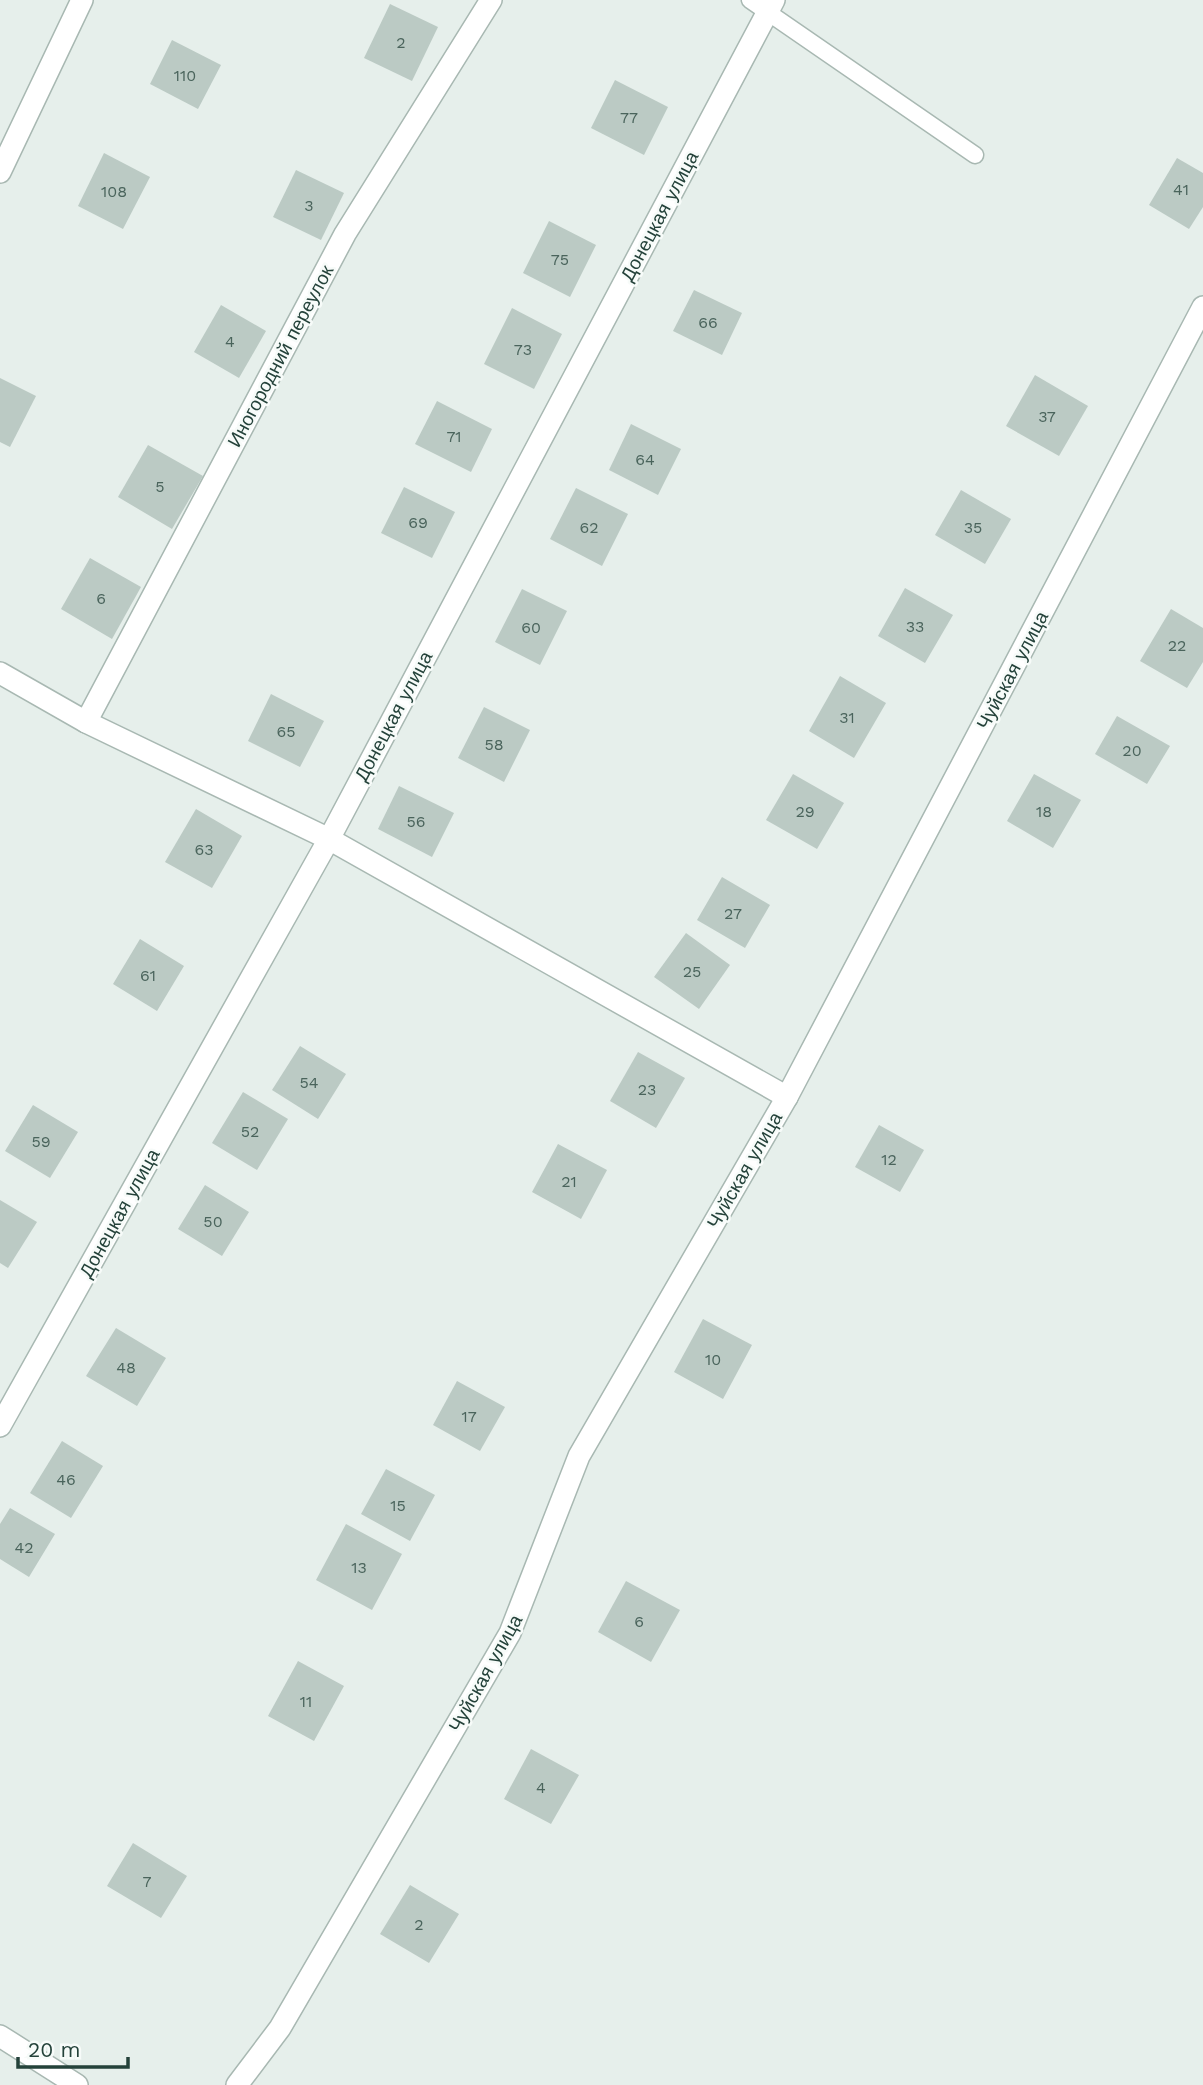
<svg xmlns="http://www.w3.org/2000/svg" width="1203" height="2085" viewBox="0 0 1203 2085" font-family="'Work Sans',sans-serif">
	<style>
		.building { fill: #bbcac4 }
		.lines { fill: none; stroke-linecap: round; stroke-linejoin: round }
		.lane-casing { stroke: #a8b8b2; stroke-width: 19 }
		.street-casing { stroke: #a8b8b2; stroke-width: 24 }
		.lane { stroke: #fff; stroke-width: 16 }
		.street { stroke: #fff; stroke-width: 21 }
		.labels { text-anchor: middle; stroke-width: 5; stroke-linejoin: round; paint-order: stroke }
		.number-label { font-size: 16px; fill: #4a645c }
		.street-label { font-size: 19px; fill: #24423a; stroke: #f7fbf9 }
	</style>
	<rect width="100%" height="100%" fill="#e6efeb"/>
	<g class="building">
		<path d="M390,4L438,27L412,81L364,58Z"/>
		<path d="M172,40L221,65L198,109L150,84Z"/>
		<path d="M615,80L668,107L644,155L591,128Z"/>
		<path d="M104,153L150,177L123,229L78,206Z"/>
		<path d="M1177,158L1203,173V207L1189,229L1149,205Z"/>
		<path d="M296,170L344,193L321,240L273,217Z"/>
		<path d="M549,221L596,245L570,297L523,273Z"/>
		<path d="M694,290L742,313L722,355L673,331Z"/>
		<path d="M221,305L266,331L239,378L194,352Z"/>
		<path d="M512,308L562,334L534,389L484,364Z"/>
		<path d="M1035,375L1088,406L1059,456L1006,426Z"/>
		<path d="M0,378L36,396L10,447L0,442Z"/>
		<path d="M437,401L492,429L471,472L415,444Z"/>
		<path d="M631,424L681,449L658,495L609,470Z"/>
		<path d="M148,445L203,476L172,529L118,497Z"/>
		<path d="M404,487L455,512L432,558L381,533Z"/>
		<path d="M576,488L628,514L602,566L550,539Z"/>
		<path d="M961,490L1011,519L985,564L935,535Z"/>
		<path d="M90,558L141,587L112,639L61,609Z"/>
		<path d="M905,588L953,615L925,663L878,636Z"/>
		<path d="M522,589L567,611L540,665L495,642Z"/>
		<path d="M1171,609L1203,628V662L1187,688L1140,661Z"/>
		<path d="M840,676L886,703L854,758L809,731Z"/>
		<path d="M271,694L324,721L300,767L248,741Z"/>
		<path d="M484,707L530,730L504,782L458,758Z"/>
		<path d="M1117,716L1170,746L1147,784L1095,754Z"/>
		<path d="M793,774L844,803L817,849L766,820Z"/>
		<path d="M1034,774L1081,800L1053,848L1007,821Z"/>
		<path d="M399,786L454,813L432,857L378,829Z"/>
		<path d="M196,809L242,836L212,888L165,862Z"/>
		<path d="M722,877L770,905L745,948L697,920Z"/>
		<path d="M686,933L730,965L699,1009L654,977Z"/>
		<path d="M140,939L184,966L157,1011L113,984Z"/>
		<path d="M300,1046L346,1074L318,1119L272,1090Z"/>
		<path d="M638,1052L685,1078L656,1128L610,1101Z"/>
		<path d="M243,1092L288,1119L257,1170L212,1143Z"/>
		<path d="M33,1105L78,1132L50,1178L5,1151Z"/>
		<path d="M879,1125L924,1150L900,1192L855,1167Z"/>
		<path d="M558,1144L607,1170L581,1219L532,1192Z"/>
		<path d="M205,1185L249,1212L222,1256L178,1229Z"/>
		<path d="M0,1200L37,1222L8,1268L0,1263Z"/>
		<path d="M703,1319L752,1345L723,1399L674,1372Z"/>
		<path d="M116,1328L166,1358L137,1406L86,1376Z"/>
		<path d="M457,1381L505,1407L480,1451L433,1425Z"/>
		<path d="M62,1441L103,1466L71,1518L30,1493Z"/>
		<path d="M386,1469L435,1495L410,1541L361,1514Z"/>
		<path d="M10,1508L55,1534L29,1577L0,1559V1524Z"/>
		<path d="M346,1524L402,1554L372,1610L316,1580Z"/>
		<path d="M626,1581L680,1610L651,1662L598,1632Z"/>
		<path d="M298,1661L344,1686L314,1741L268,1716Z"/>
		<path d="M531,1749L579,1775L551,1824L504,1799Z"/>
		<path d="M133,1843L187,1876L161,1918L107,1886Z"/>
		<path d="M410,1885L459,1914L429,1963L380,1934Z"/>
	</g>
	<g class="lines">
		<defs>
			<path id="lane" d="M750,0L975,155"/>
			<g id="street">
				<path d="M0,172L82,0"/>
				<path d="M0,673L86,722L329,839L787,1097"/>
				<path d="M86,722L345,234L491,0"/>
				<path d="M0,1426L329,839L774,0"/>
				<path d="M0,2036L77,2085"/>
				<path d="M237,2085L280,2028L510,1633L579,1456L787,1097L1203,307"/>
			</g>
		</defs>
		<use href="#lane" class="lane-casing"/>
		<use href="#street" class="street-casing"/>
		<use href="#lane" class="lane"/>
		<use href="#street" class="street"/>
	</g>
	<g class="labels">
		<g class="number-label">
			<text x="401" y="48">2</text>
			<text x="185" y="81">110</text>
			<text x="629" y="123">77</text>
			<text x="1181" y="195">41</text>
			<text x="114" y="197">108</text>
			<text x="309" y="211">3</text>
			<text x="560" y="265">75</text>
			<text x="708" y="328">66</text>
			<text x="230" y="347">4</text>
			<text x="523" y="355">73</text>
			<text x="1047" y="422">37</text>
			<text x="454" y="442">71</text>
			<text x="645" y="465">64</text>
			<text x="160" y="492">5</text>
			<text x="418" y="528">69</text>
			<text x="589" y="533">62</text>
			<text x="973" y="533">35</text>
			<text x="101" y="604">6</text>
			<text x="915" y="632">33</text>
			<text x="531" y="633">60</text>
			<text x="1177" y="651">22</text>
			<text x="847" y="723">31</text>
			<text x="286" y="737">65</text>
			<text x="494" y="750">58</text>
			<text x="1132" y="756">20</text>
			<text x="805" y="817">29</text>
			<text x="1044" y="817">18</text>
			<text x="416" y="827">56</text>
			<text x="204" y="855">63</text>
			<text x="733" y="919">27</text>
			<text x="692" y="977">25</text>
			<text x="148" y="981">61</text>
			<text x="309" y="1088">54</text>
			<text x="647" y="1095">23</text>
			<text x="250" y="1137">52</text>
			<text x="41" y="1147">59</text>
			<text x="889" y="1165">12</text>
			<text x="569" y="1187">21</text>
			<text x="213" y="1227">50</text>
			<text x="713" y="1365">10</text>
			<text x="126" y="1373">48</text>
			<text x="469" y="1422">17</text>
			<text x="66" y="1485">46</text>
			<text x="398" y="1511">15</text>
			<text x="24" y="1553">42</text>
			<text x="359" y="1573">13</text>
			<text x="639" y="1627">6</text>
			<text x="306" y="1707">11</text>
			<text x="541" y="1793">4</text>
			<text x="147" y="1887">7</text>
			<text x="419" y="1930">2</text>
		</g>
		<g class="street-label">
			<text transform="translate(659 216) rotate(-62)" y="7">Донецкая улица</text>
			<text transform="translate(280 356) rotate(-62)" y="7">Иногородний переулок</text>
			<text transform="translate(1012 670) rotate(-62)" y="7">Чуйская улица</text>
			<text transform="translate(393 716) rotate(-62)" y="7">Донецкая улица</text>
			<text transform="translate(744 1170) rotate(-60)" y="7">Чуйская улица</text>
			<text transform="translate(119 1213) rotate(-61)" y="7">Донецкая улица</text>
			<text transform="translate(485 1673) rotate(-61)" y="7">Чуйская улица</text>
		</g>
	</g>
	<path d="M18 2057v10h110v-10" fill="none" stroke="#24423a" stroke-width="3.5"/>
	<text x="28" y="2057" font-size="21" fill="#24423a" stroke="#f7fbf9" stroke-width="5" paint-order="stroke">20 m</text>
</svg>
